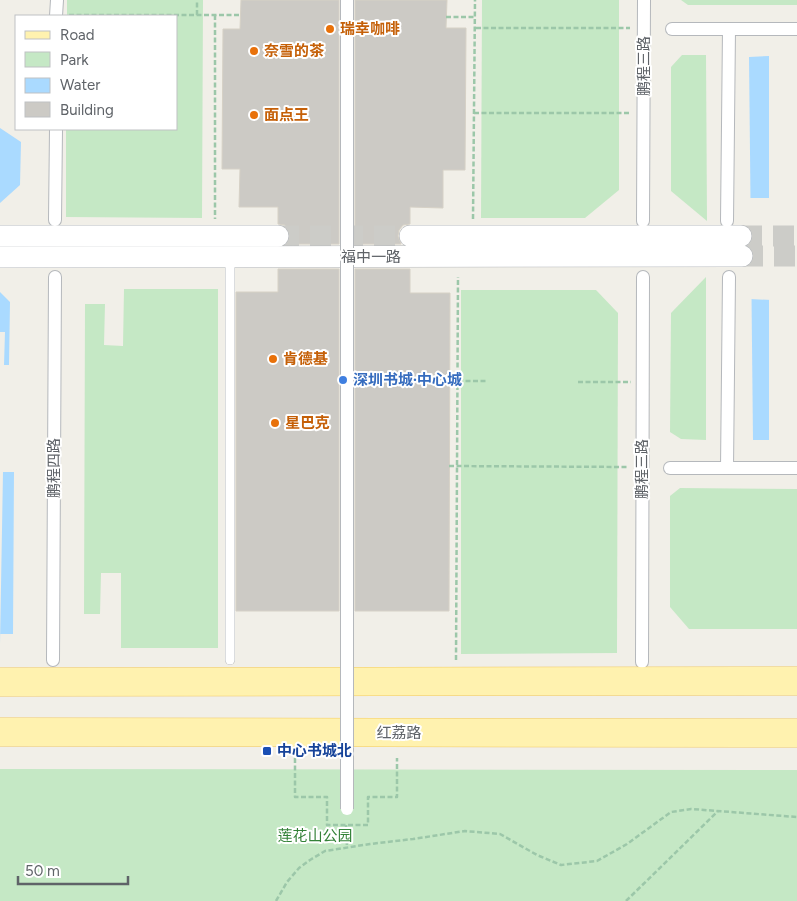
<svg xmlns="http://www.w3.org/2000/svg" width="797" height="901" viewBox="0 0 797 901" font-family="Figtree,'Noto Sans SC',sans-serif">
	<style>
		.green { fill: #c5e8c5 }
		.water { fill: #aadaff }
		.pier { fill: #f1efe8 }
		.building { fill: #cccac5; stroke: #d6d1c6 }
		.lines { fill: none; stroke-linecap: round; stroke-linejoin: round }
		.tertiary-tunnel { stroke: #ccccc8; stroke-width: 21; stroke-dasharray: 21 11; stroke-linecap: butt }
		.service-casing { stroke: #b5b8bc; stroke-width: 10 }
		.pedestrian-casing { stroke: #b5b8bc; stroke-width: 14 }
		.tertiary-casing { stroke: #b5b8bc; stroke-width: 22 }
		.primary-casing { stroke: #f2c960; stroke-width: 29 }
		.path { stroke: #9cc7a9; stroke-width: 2.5; stroke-dasharray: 5 2.5; stroke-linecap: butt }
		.service { stroke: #fff; stroke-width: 9 }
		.pedestrian { stroke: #fff; stroke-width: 12 }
		.tertiary { stroke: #fff; stroke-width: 21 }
		.primary { stroke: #fff2af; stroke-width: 28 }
		.pedestrian-bridge-casing { stroke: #b5b8bc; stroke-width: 14; stroke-linecap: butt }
		.pedestrian-bridge { stroke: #fff; stroke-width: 12 }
		.food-dot { fill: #e8710a; stroke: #fff; stroke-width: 2 }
		.shop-dot { fill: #3f7fe0; stroke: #fff; stroke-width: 2 }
		.transit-dot { fill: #1a4fb4; stroke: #fff; stroke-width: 2 }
		.labels { text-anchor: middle; stroke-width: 4; stroke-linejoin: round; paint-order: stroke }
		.food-label { font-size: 15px; font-weight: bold; fill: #c56008; stroke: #fff; text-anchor: start }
		.street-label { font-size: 15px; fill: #5f6368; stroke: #fff }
		.shop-label { font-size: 15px; font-weight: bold; fill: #366cbe; stroke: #fff; text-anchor: start }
		.transit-label { font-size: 15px; font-weight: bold; fill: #164399; stroke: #fff; text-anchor: start }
		.park-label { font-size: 15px; fill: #348238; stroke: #fff }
	</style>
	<rect width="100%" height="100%" fill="#f1efe8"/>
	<g class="green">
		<path d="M67,0H203L202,218L66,217V129H176V16H67Z"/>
		<path d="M482,0H619V190L585,218H481Z"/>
		<path d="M681,0H797V5H688Z"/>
		<path d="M682,55H706L707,221L671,191V67Z"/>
		<path d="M706,277V440L681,439L670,432L671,313Z"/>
		<path d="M124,289H218V648H121V573H101L100,614H84L85,304H105L104,345L123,346Z"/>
		<path d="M461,290H596L618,313L617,653L461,654Z"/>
		<path d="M680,488L797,489V629H689L670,607V496Z"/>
		<path d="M0,769L797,770V901H0Z"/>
	</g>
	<g class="water">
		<path d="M769,56V440H753L749,57Z"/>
		<path d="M0,128L21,142L20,185L0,203Z"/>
		<path d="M0,292L10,302L9,365H4L5,332H0Z"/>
		<path d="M3,472H14L13,634H0V644Z"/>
	</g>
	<path class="pier" d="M750,198H772V300L750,299Z"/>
	<g class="building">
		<path d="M241,0H339V244H287L290,236L289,230L285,225L278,224V207H239L240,169H222L223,29H240Z"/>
		<path d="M355,0H447L446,28H466L465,170H443V208L410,207V224L403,225L399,230L398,236L401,244H355Z"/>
		<path d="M278,269H339V611H236V292H278Z"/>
		<path d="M355,269H410V293H450L449,611H355Z"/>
	</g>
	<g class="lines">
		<g class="tertiary-tunnel">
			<path d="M278,236H410"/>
			<path d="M741,236H797"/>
			<path d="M742,256H797"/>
		</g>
		<defs>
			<path id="service" d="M230,257V660"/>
			<g id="pedestrian">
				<path d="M56,16L57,0"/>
				<path d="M672,29H797"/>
				<path d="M347,207V0"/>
				<path d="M55,220L56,129"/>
				<path d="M643,221L644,0"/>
				<path d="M727,221L729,29"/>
				<path d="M670,468H797"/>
				<path d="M727,468L729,277"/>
				<path d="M347,611V293"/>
				<path d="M53,660L55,277"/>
				<path d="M642,662L643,277"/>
			</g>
			<g id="tertiary">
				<path d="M0,236H278"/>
				<path d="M410,236H741"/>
				<path d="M0,257L742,256"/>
			</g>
			<g id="primary">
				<path d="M0,682L797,681"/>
				<path d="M0,732L797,733"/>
			</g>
		</defs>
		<use href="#service" class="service-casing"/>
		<use href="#pedestrian" class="pedestrian-casing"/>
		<use href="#tertiary" class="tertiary-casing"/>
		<use href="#primary" class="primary-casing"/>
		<g class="path">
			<path d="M69,15H240"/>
			<path d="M197,15V0"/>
			<path d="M215,15V219"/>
			<path d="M446,17H475"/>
			<path d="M476,28H630"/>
			<path d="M474,113H630"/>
			<path d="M473,219L475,0"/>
			<path d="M458,381H487"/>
			<path d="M578,382H631"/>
			<path d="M449,466L629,467"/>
			<path d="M456,660L458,277"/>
			<path d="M295,758V797H327V825H368V797H397V758"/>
			<path d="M346,825L347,847"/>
			<path d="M276,901L287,882L299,868L310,860L325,851L370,844L413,839L465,831L500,834L537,855L561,865L597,861L627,844L671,812L691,809L797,817"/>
			<path d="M626,901L718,811"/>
		</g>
		<use href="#service" class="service"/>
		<use href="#pedestrian" class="pedestrian"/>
		<use href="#tertiary" class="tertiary"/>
		<use href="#primary" class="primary"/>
		<defs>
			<g id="pedestrian-bridge">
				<path d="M347,293V207"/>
				<path d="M347,809V611"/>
			</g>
		</defs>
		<use href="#pedestrian-bridge" class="pedestrian-bridge-casing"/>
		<use href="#pedestrian-bridge" class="pedestrian-bridge"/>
	</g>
	<g class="food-dot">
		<circle cx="330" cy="29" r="5"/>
		<circle cx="254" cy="51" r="5"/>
		<circle cx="254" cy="115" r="5"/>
		<circle cx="273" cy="359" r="5"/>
		<circle cx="275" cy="423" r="5"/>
	</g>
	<circle class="shop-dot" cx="343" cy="380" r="5"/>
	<rect class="transit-dot" x="262" y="746" width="10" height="10" rx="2.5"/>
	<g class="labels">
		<g class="food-label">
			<text x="340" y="34">瑞幸咖啡</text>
			<text x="264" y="56">奈雪的茶</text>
			<text x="264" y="120">面点王</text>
			<text x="283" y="364">肯德基</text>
			<text x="285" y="428">星巴克</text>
		</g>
		<g class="street-label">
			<text transform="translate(644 66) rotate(-90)" y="5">鹏程三路</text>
			<text x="371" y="262">福中一路</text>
			<text transform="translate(54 468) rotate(-90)" y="5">鹏程四路</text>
			<text transform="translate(642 469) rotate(-90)" y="5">鹏程三路</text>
			<text x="399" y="738">红荔路</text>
		</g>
		<g class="shop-label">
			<text x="353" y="385">深圳书城·中心城</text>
		</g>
		<g class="transit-label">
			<text x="277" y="756">中心书城北</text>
		</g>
		<g class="park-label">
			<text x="315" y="841">莲花山公园</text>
		</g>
	</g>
	<rect x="15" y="15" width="162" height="115" fill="#ffffff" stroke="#bfc1c3"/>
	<rect x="25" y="31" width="25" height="8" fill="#fff2af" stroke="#bfc1c3"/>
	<text x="60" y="40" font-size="15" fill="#5f6368">Road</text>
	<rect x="25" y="52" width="25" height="15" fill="#c5e8c5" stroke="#bfc1c3"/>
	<text x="60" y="65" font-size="15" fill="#5f6368">Park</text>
	<rect x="25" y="78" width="25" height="15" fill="#aadaff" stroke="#bfc1c3"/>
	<text x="60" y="90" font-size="15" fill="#5f6368">Water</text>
	<rect x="25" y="102" width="25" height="15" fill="#cccac5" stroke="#bfc1c3"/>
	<text x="60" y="115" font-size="15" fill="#5f6368">Building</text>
	<path d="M18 876v8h110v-8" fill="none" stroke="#5f6368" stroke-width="2.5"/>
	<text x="25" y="876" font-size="15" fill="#5f6368" stroke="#ffffff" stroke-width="4" paint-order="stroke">50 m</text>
</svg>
